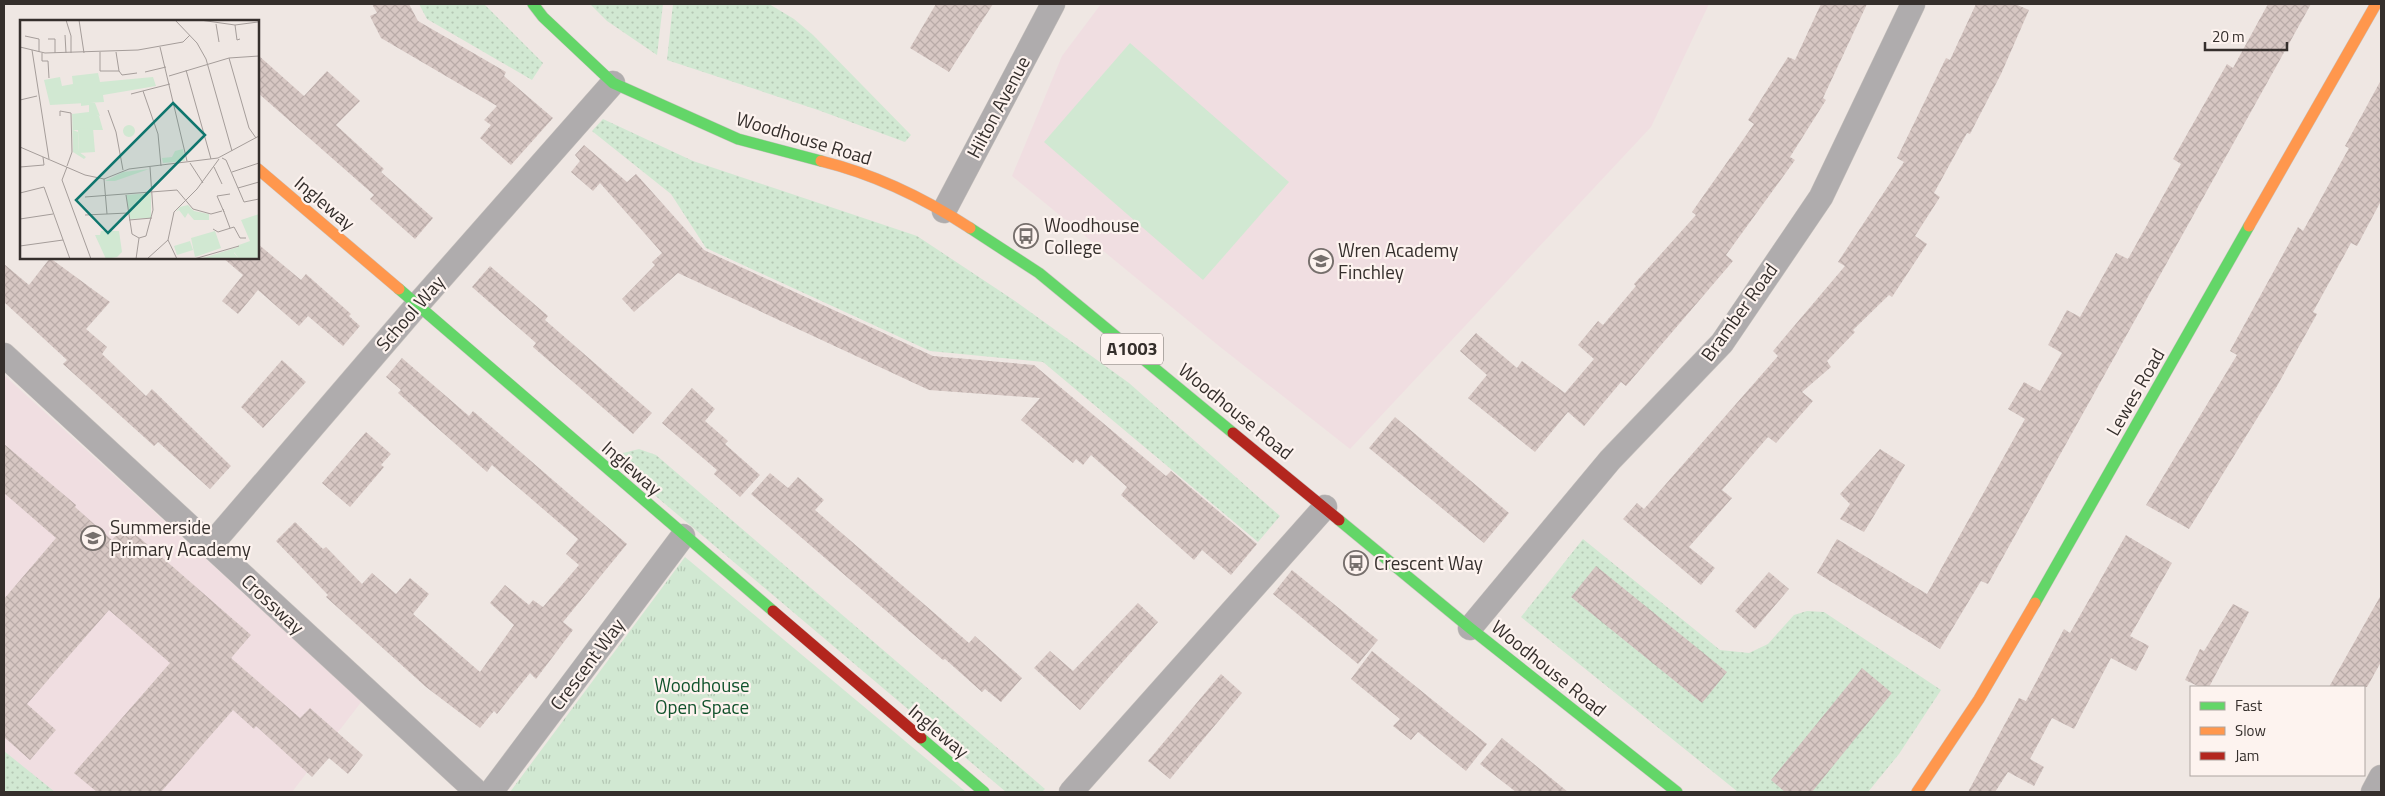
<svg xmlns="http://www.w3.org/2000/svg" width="2385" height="796" viewBox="0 0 2385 796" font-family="'Titillium Web',sans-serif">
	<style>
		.education { fill: #f0dee1 }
		.grass { fill: url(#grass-dots) }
		.park { fill: url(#park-tufts) }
		.pitch { fill: #d1e8d2 }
		.building { fill: url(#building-cross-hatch) }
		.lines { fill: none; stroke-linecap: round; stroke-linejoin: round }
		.street-casing { stroke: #c9c3bf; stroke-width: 25 }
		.fast-casing { stroke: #c9c3bf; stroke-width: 12 }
		.slow-casing { stroke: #c9c3bf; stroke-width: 12 }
		.jam-casing { stroke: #c9c3bf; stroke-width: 12 }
		.street { stroke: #afacad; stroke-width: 24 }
		.fast { stroke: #63d668; stroke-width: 11 }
		.slow { stroke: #ff974d; stroke-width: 11 }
		.jam { stroke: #b3261e; stroke-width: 11 }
		.labels { text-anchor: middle; stroke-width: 4.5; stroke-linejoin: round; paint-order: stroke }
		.shield { fill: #fdf3ef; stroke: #716a66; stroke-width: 1 }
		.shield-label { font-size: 18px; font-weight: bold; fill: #352f2c }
		.street-label { font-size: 19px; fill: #352f2c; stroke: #fdf3ef }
		.poi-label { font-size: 19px; fill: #352f2c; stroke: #fdf3ef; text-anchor: start }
		.park-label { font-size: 19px; fill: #11522c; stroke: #fdf3ef }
		.inset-road { fill: none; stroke: #a59d9a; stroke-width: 1 }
		.view { fill: #0f766e; fill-opacity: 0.15; stroke: #0f766e; stroke-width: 2.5 }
		.inset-edge { fill: none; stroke: #352f2c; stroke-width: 2.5 }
	</style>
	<defs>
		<pattern id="grass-dots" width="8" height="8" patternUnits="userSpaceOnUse" patternTransform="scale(1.25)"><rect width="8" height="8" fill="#d1e8d2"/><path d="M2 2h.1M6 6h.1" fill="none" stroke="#b4c7b4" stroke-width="1.8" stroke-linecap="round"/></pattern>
		<pattern id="park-tufts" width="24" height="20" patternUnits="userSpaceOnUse" patternTransform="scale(1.25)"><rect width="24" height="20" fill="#d1e8d2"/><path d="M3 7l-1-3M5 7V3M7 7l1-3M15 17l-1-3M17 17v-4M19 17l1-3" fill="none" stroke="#b4c7b4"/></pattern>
		<pattern id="building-cross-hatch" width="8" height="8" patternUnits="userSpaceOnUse" patternTransform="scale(1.25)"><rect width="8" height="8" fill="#d7c7c3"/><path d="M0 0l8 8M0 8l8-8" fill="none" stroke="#b9aba8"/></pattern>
	</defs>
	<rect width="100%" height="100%" fill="#efe7e3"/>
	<g class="education">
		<path d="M1101,4H1709L1651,127L1350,449L1219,346L1012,176L1062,56Z"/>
		<path d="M4,375L362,701L292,792H4Z"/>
	</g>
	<g class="grass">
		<path d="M419,4H484L543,63L532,80L427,19Z"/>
		<path d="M590,4H663L657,55L607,21Z"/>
		<path d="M673,4H769L794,19L813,35L911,135L905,142L818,110L667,60Z"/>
		<path d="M603,119L693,161L917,236L1015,301L1129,383L1280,516L1258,542L1043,362L930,351L706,248L671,194L592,131Z"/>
		<path d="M639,449L656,455L1045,789L1042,792H1006L613,460L623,453Z"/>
		<path d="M1583,539L1720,650L1749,653L1768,644L1794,615L1807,611L1824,612L1941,690L1899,754L1868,792H1738L1521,617Z"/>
		<path d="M4,751L55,792H4Z"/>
	</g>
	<path class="park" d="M685,557L966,792H510Z"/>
	<path class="pitch" d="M1130,43L1289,182L1203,280L1044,142Z"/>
	<g class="building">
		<path d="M372,4H409L418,21L506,72L504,76L553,118L511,165L480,138L491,125L484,120L497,106L381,38L370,16L377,13Z"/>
		<path d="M936,4H993L949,72L910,48Z"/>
		<path d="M1821,4H1867L1823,98L1826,100L1790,157L1795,160L1726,255L1733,261L1626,386L1621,382L1584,426L1568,412L1535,452L1468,398L1487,375L1460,351L1476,333L1517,368L1522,361L1565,393L1594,359L1578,345L1598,321L1603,325L1636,286L1634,284L1696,215L1692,212L1754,124L1748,120L1788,57L1795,60Z"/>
		<path d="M1976,4H2015L2029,10L2001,74L1970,134L1967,133L1934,193L1940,197L1915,236L1927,244L1892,297L1889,295L1853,330L1855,332L1827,361L1831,367L1802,392L1813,401L1776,443L1768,437L1722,490L1732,498L1689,547L1715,568L1701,585L1623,519L1637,503L1644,509L1778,356L1773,351L1845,266L1838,262L1904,162L1897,158L1946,58L1950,60Z"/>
		<path d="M2268,4H2311L1988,584L1981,581L1940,649L1817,573L1837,539L1927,594L2025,419L2008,409L2024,382L2040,391L2062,353L2048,345L2067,310L2080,317L2116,253L2128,259L2181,164L2173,159L2227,64L2233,68Z"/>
		<path d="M258,55L304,96L327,71L360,101L336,125L384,169L381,172L433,218L415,239L370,199L374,195L258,93Z"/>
		<path d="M2381,80V201L2357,246L2351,243L2313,312L2317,314L2277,386L2189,529L2146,505L2237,355L2230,351L2298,227L2303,231L2349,148L2345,146Z"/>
		<path d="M584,145L627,182L636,174L704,250L933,356L1034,365L1166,476L1171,471L1257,544L1231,575L1202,550L1194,560L1121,495L1127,487L1091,455L1083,465L1076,459L1073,463L1021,420L1040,398L929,390L678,273L634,312L622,299L655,265L652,262L662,253L600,183L593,191L571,172L580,161L575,155Z"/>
		<path d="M258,244L301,280L306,274L351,314L349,316L360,326L343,346L308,316L299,326L258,290L238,314L222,301L243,275L223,258H258Z"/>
		<path d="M50,258L110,302L86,329L107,347L102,354L146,396L152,389L231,466L210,489L158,442L154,446L63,364L67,360L4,302V264L29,285Z"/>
		<path d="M490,266L548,316L545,320L652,413L633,434L533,347L536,343L472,287Z"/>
		<path d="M402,358L469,416L473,411L627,544L563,622L573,630L536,679L530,673L497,714L494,711L480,728L426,687L326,597L328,595L276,541L295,522L323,549L326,547L362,584L372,573L396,594L410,578L429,594L413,614L480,672L514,625L490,603L505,585L529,605L533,600L543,607L579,565L566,554L578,539L492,465L487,472L398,393L401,390L386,377Z"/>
		<path d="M282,360L306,382L263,428L241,407Z"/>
		<path d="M692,388L715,409L705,421L728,441L725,444L760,475L740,497L714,474L717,470L662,423Z"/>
		<path d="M1395,417L1509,513L1484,543L1369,448Z"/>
		<path d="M366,432L391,454L381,465L384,467L350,507L322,483Z"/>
		<path d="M4,444L76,505L75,507L112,540L125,525L251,635L231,658L300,718L310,708L363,755L348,774L329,758L312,777L256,726L254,729L233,710L161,792H97L74,773L170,663L109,610L27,704L56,730L30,760L4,737V599L56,538L4,493Z"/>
		<path d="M1880,449L1905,465L1864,532L1840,519L1850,504L1840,494Z"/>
		<path d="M770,473L788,488L798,477L824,500L815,510L969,643L975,636L1022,678L1001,702L985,689L982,692L945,659L943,660L751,494Z"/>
		<path d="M2126,535L2172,563L2130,636L2149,646L2136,671L2111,658L2074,729L2052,718L2030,759L2044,767L2034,786L2008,772L1995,792H1968L2019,698L2026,701L2064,629L2070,633Z"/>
		<path d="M1596,566L1727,672L1702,703L1571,597Z"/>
		<path d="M1292,570L1378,640L1358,664L1273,594Z"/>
		<path d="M1769,572L1789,589L1755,629L1735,611Z"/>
		<path d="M2381,595V662L2367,687H2329Z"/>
		<path d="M1138,603L1158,622L1080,710L1034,668L1050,651L1073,671Z"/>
		<path d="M2233,604L2249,612L2209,687H2200L2185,680L2200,649L2204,651Z"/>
		<path d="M1372,651L1487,744L1466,771L1418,732L1411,740L1393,726L1400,719L1351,679Z"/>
		<path d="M1862,668L1892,693L1812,792H1785L1771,780Z"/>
		<path d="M1221,674L1242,693L1170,779L1148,761Z"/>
		<path d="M1502,738L1540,769L1568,792H1516L1480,764Z"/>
	</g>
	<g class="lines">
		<defs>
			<g id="street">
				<path d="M944,211L1053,4"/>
				<path d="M4,355L477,792"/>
				<path d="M210,546L418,304L613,83"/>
				<path d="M1470,628L1610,460L1722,343L1821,197L1913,4"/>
				<path d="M491,792L683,536"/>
				<path d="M1071,792L1325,507"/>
				<path d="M2373,792L2381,777"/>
			</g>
			<g id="fast">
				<path d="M533,4L543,17L613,83L738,139L821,161"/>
				<path d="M970,228L1039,273L1233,433"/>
				<path d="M399,289L773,611"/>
				<path d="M1339,520L1470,628L1677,792"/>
				<path d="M2035,603L2249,226"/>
				<path d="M921,738L984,792"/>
			</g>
			<g id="slow">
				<path d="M821,161C874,174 924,198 970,228"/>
				<path d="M258,169L399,289"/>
				<path d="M2249,226L2376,4"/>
				<path d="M1917,792L1979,699L2035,603"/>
			</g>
			<g id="jam">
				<path d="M1233,433L1339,520"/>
				<path d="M773,611L921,738"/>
			</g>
		</defs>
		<use href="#street" class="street-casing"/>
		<use href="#fast" class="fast-casing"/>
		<use href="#slow" class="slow-casing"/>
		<use href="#jam" class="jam-casing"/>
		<use href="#street" class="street"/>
		<use href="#fast" class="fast"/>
		<use href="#slow" class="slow"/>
		<use href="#jam" class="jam"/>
	</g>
	<defs>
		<symbol id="bus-ring" viewBox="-11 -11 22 22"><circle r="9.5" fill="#fdf3ef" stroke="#766f6c" stroke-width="1.5"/><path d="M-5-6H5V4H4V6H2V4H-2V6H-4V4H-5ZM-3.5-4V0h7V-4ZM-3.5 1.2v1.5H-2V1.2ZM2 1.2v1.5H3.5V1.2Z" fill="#766f6c"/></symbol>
		<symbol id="school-ring" viewBox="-11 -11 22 22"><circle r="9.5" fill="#fdf3ef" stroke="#766f6c" stroke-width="1.5"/><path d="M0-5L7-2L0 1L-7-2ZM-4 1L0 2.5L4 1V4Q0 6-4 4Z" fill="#766f6c"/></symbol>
	</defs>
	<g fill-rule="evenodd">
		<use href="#bus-ring" x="1012" y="222" width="28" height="28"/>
		<use href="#school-ring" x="1307" y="247" width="28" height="28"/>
		<use href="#school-ring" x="79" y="524" width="28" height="28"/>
		<use href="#bus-ring" x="1342" y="549" width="28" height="28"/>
	</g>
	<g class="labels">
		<rect class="shield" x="1101" y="333.5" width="62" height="31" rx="4"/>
		<g class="shield-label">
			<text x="1132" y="355">A1003</text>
		</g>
		<g class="street-label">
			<text transform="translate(998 107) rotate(-62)" y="7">Hilton Avenue</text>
			<text transform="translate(804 138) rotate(17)" y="7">Woodhouse Road</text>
			<text transform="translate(325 203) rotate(40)" y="7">Ingleway</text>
			<text transform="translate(1739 312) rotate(-54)" y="7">Bramber Road</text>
			<text transform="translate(410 313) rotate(-49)" y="7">School Way</text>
			<text transform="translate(2135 392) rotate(-60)" y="7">Lewes Road</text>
			<text transform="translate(1236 411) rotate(39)" y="7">Woodhouse Road</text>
			<text transform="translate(632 468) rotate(41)" y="7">Ingleway</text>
			<text transform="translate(273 604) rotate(43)" y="7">Crossway</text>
			<text transform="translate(587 664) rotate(-53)" y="7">Crescent Way</text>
			<text transform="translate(1549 668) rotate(39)" y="7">Woodhouse Road</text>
			<text transform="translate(939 731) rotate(40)" y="7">Ingleway</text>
		</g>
		<g class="poi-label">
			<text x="1044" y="232">Woodhouse<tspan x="1044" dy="22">College</tspan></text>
			<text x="1338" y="257">Wren Academy<tspan x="1338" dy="22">Finchley</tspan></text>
			<text x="110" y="534">Summerside<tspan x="110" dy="22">Primary Academy</tspan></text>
			<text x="1374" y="570">Crescent Way</text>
		</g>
		<g class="park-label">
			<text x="702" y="692">Woodhouse<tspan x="702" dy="22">Open Space</tspan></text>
		</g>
	</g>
	<g transform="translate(20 20)">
		<rect width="239" height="239" fill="#efe7e3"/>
		<path d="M69,92L79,96L83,110H53L52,94ZM163,129L165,141L143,143L142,138L152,137L155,131ZM129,149L95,161H85L103,152ZM168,185L174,191L189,194V200H174L168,193L165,198L159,190L156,192L160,187ZM81,211H99L102,232L97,237L86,239L75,215H80ZM218,227L214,233L219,239H180Z" fill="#d1e8d2"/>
		<path d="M65,81L75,83L80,96L69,94V85L61,86V81ZM52,95L53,110L58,112L59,132L66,137L64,139L53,132ZM239,194V239H219L214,232L219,225L230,221L221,200Z" fill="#d1e8d2"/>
		<path d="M131,173V198L110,199L106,175ZM195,211L201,228L175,237L171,218Z" fill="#d1e8d2"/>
		<path d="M78,53L80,62L133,57L136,66L83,75L84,82L30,85L24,60L40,57L42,66L53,64L52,56Z" fill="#d1e8d2"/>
		<path d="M103 111a6 6 0 1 1 12 0a6 6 0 1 1-12 0ZM73,108L75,132L59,133L58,109ZM170,221L173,230L157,235L154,226Z" fill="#d1e8d2"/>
		<path class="inset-road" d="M46,0L51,16V33M59,0L64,33M155,0L177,23L186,39L212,131M180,0L215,5L238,2M196,4L199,22M215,5L217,20L220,19M45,15L46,33M5,16L19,19V32M28,19H35V33M0,27L25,33L118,30L163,22L170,15M140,27L167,141M12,30L29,139M80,32V51H99M96,32L99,51M22,33V41H28L29,58M209,38L229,108L236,118M166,50L191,139M99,51L102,55L117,53M125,52L146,47M149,56L209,38L239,36M123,71L138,114L141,146M111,74L150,64M0,80L17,76M88,90L96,112L103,150M40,96V91L51,93L52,132L47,146M0,127L65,155L84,159L109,149L198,138L239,116M202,138L206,140L224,182L239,179M170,143L183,163M0,147L24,145L23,137M47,147L42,160L71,239M194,147L202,164M212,152L239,143M84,159L87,194M218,168L239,162M0,173L24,167L50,239M106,175L112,214L119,218L126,216L133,190L130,147M65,177L157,170L173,189L191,194L202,191M203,189L204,192L197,176L210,174M204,192L210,208M65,195L108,193M0,199L33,194M109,200L132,198M193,209L198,212L214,207L220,218H226M148,220L157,239M0,226L43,220M116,239L119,218M127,239L148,220L154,192L177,169L199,139M174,239L219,226"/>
		<path class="view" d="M153,83L185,115L88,213L56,180Z"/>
		<rect width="239" height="239" class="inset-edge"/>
	</g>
	<rect width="2385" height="796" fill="none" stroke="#352f2c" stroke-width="10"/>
	<rect x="2190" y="686" width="175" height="90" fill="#fdf3ef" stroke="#ada5a1"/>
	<rect x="2200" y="702" width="25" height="8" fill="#63d668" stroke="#ada5a1"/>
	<text x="2235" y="711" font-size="15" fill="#352f2c">Fast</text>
	<rect x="2200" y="727" width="25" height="8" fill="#ff974d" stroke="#ada5a1"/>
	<text x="2235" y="736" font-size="15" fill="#352f2c">Slow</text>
	<rect x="2200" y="752" width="25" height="8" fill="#b3261e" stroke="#ada5a1"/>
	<text x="2235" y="761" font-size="15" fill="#352f2c">Jam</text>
	<path d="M2205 42v8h82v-8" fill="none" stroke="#352f2c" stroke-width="2.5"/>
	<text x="2212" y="42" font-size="15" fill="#352f2c" stroke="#fdf3ef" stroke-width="4" paint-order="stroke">20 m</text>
</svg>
